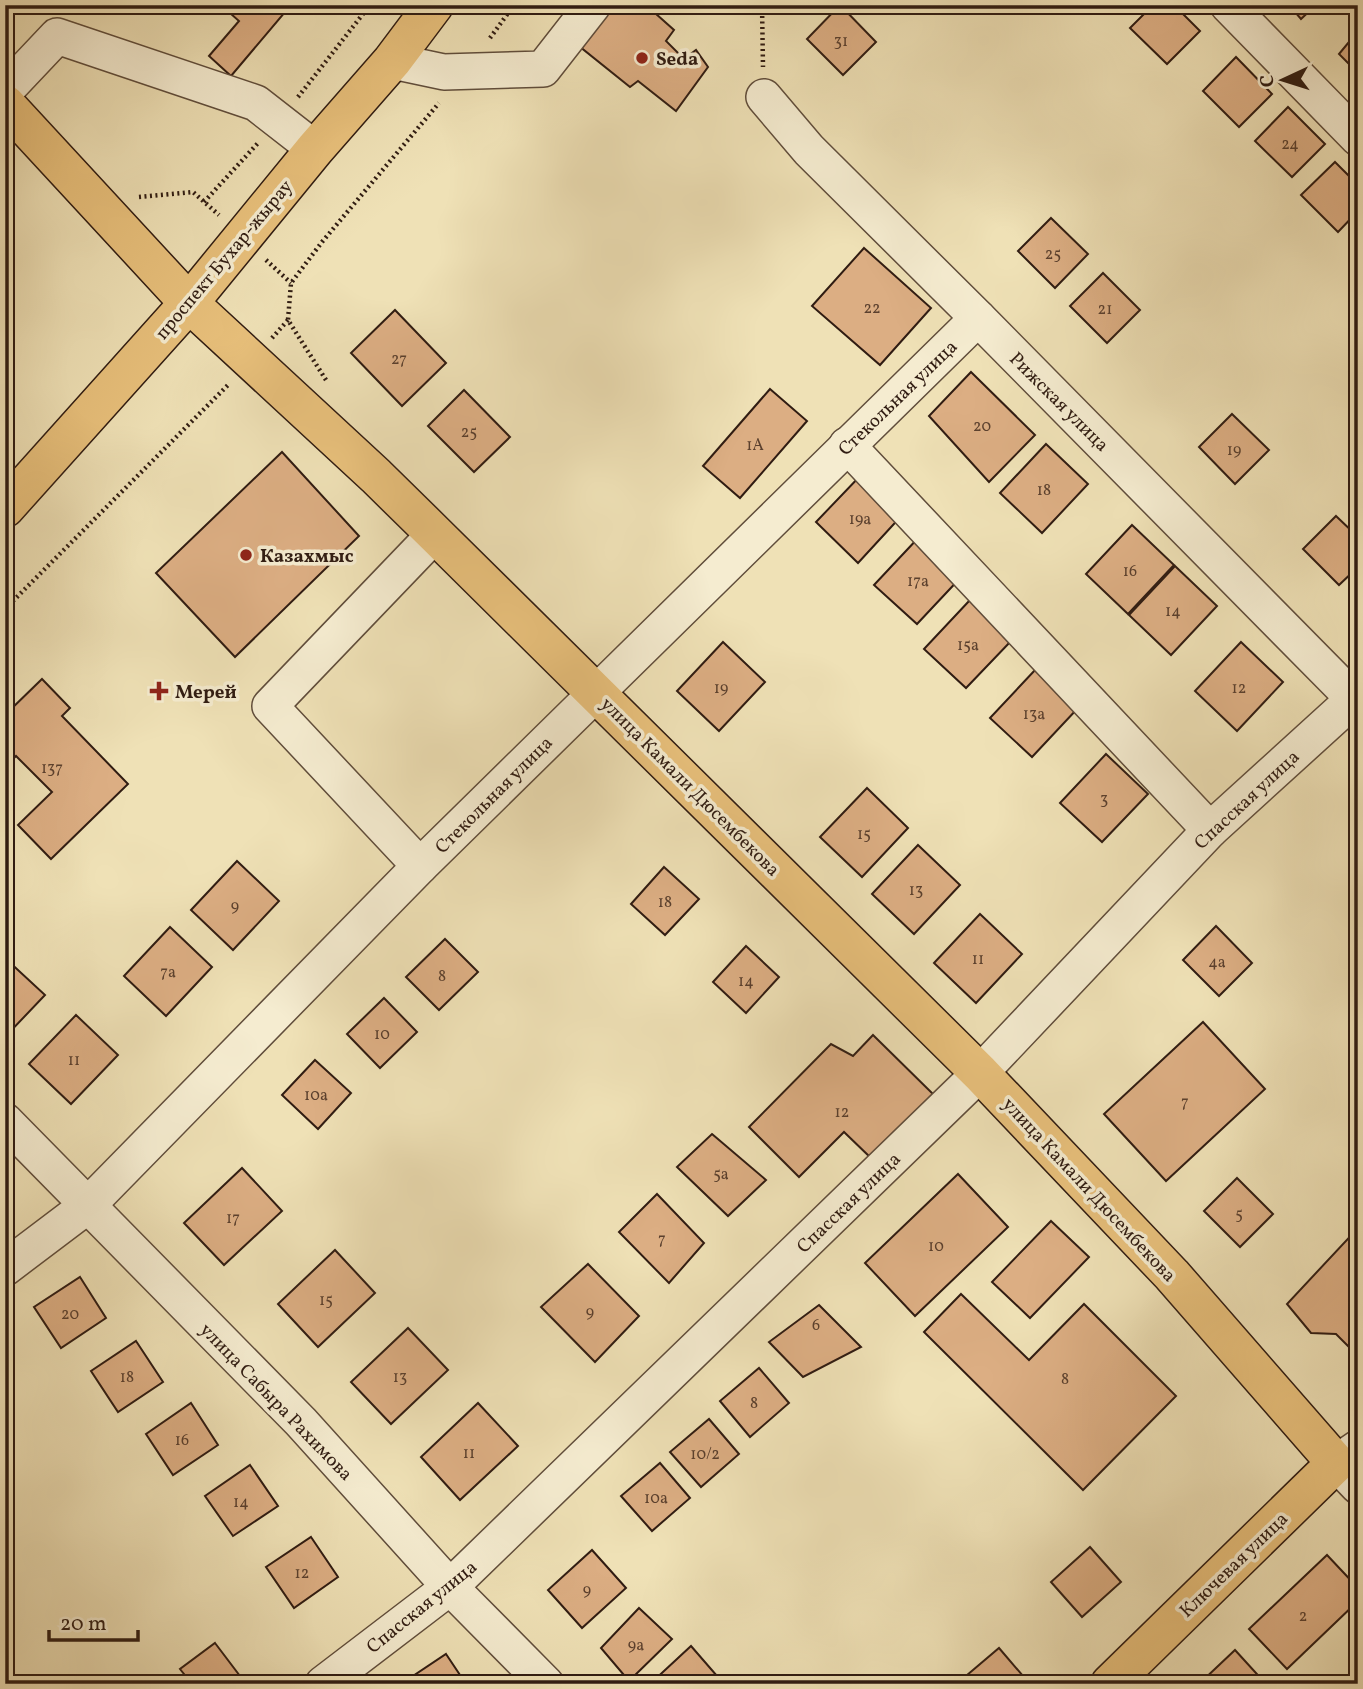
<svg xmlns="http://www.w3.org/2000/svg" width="1363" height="1689" viewBox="0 0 1363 1689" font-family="Vollkorn,serif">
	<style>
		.building { fill: #dcae83; stroke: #301c12; stroke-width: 2 }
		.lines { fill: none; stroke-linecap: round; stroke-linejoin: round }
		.minor-casing { stroke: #604d3b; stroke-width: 38 }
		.major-casing { stroke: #301c12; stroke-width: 41 }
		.path { stroke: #301c12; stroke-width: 4.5; stroke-dasharray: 2 3.5; stroke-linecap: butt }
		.minor { stroke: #f5ecd0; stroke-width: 35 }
		.major { stroke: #e8c07b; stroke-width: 38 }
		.poi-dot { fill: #8f2418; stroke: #f5ecd0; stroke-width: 2.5 }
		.labels { text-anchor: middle; stroke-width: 7; stroke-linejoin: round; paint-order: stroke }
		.number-label { font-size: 16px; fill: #5b402e }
		.poi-label { font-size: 19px; font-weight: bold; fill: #301c12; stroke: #f5ecd0; text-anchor: start }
		.street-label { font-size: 19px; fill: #301c12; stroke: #f5ecd0 }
	</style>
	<rect width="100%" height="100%" fill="#efe1b6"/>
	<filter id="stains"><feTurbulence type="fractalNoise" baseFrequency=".00286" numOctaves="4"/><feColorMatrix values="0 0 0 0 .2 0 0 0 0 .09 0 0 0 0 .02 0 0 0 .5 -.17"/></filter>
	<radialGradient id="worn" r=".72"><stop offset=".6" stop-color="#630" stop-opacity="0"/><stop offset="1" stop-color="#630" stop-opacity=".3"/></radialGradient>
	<g class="building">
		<path d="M221,5H291L231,76L209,56L239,21Z"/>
		<path d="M615,5H646L674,30L666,41L684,59L696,50L708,67L676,111L638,81L630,87L579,46Z"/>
		<path d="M840,5L876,42L843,75L807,39Z"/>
		<path d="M1153,5H1174L1200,31L1167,64L1130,28Z"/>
		<path d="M1289,5H1316L1301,19Z"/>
		<path d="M1358,31V73L1339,54Z"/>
		<path d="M1236,57L1272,94L1239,127L1203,91Z"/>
		<path d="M1288,107L1325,144L1292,177L1255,141Z"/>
		<path d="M1335,162L1358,185V211L1338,232L1301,195Z"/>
		<path d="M1051,218L1088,254L1055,288L1018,251Z"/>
		<path d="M864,248L931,308L880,365L812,306Z"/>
		<path d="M1103,273L1140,310L1107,343L1070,306Z"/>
		<path d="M395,310L446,363L402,406L351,353Z"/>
		<path d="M971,372L1035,435L989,482L929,416Z"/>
		<path d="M770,389L807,421L740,498L703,466Z"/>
		<path d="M464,390L510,437L474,472L428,426Z"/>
		<path d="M1232,414L1269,450L1235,484L1199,447Z"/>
		<path d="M1046,444L1088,484L1042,533L1000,493Z"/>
		<path d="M282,452L359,536L235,657L156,573Z"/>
		<path d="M862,474L904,513L858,563L816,522Z"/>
		<path d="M1336,516L1358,537V567L1339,585L1303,549Z"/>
		<path d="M1132,525L1174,565L1128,614L1086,574Z"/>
		<path d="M920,536L963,575L917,624L874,585Z"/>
		<path d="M1175,566L1217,606L1171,655L1129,615Z"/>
		<path d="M970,600L1012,640L966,688L924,649Z"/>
		<path d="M723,642L765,682L719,731L677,691Z"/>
		<path d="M1241,642L1283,682L1237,731L1195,691Z"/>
		<path d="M1036,669L1078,708L1032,757L990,718Z"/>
		<path d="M42,679L70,708L62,716L128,784L51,859L18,825L52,792L16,756L5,767V715Z"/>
		<path d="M1106,754L1148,794L1102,842L1060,803Z"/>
		<path d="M867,788L908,828L862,877L820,837Z"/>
		<path d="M918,845L960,885L914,934L872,894Z"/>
		<path d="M237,861L279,901L233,950L191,910Z"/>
		<path d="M664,867L699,899L665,935L631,904Z"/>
		<path d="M980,914L1022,954L976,1003L934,963Z"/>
		<path d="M1216,926L1252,963L1219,996L1183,960Z"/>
		<path d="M170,927L212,967L166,1016L124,976Z"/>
		<path d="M445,939L478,972L439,1010L406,977Z"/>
		<path d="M746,946L779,977L746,1013L713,982Z"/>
		<path d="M5,958L45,995L5,1037Z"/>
		<path d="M384,998L417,1032L380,1068L347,1034Z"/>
		<path d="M76,1015L118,1055L71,1104L29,1064Z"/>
		<path d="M1203,1022L1265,1089L1166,1181L1104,1114Z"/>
		<path d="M873,1035L935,1096L872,1159L844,1132L799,1177L749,1127L831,1044L853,1056Z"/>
		<path d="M315,1060L351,1093L318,1129L282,1095Z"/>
		<path d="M712,1134L766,1180L728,1216L677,1167Z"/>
		<path d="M242,1168L282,1211L224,1265L184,1223Z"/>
		<path d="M958,1174L1008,1227L915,1316L865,1263Z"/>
		<path d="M1237,1178L1273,1214L1240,1247L1204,1211Z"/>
		<path d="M657,1194L704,1243L669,1283L619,1232Z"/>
		<path d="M1051,1221L1089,1257L1030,1318L992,1282Z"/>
		<path d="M1358,1228V1354L1357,1355L1336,1334L1311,1333L1287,1304Z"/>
		<path d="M335,1250L375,1293L318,1347L278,1304Z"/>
		<path d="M588,1264L639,1316L595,1362L541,1307Z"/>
		<path d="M80,1277L106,1318L61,1348L34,1307Z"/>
		<path d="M961,1294L1029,1360L1084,1304L1176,1396L1083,1490L924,1332Z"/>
		<path d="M819,1305L861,1347L803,1377L769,1342Z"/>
		<path d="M408,1328L448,1370L391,1424L351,1382Z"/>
		<path d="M136,1341L163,1382L118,1412L91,1371Z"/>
		<path d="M759,1368L789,1403L750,1437L720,1401Z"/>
		<path d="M191,1403L218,1445L173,1475L146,1434Z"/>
		<path d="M478,1403L518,1446L460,1500L421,1457Z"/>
		<path d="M709,1419L739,1454L701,1487L670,1452Z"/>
		<path d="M660,1463L690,1498L652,1531L621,1496Z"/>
		<path d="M250,1465L278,1506L233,1536L205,1496Z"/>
		<path d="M311,1537L338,1577L294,1608L266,1567Z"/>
		<path d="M1090,1547L1121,1582L1082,1617L1051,1582Z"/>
		<path d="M592,1550L626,1588L582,1628L548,1590Z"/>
		<path d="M1327,1555L1358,1588V1601L1287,1669L1249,1629Z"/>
		<path d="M639,1608L672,1639L629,1681L601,1648Z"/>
		<path d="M215,1643L246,1684H192L180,1669Z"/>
		<path d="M691,1646L724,1684H650Z"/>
		<path d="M999,1648L1029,1683L963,1684L960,1681Z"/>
		<path d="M1235,1650L1266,1684H1199Z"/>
		<path d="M446,1654L466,1684H401Z"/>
	</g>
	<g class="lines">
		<defs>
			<g id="minor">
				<path d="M1228,5L1358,138"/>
				<path d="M392,61L444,72L543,69L593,5"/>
				<path d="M5,91L57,36L256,103L315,149"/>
				<path d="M764,97L809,150L978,318L1358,703"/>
				<path d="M847,445L1210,830"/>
				<path d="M420,866L270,706L435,534"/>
				<path d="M5,1121L301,1422L450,1587L546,1684"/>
				<path d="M5,1268L87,1206L420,866L978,318"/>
				<path d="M1358,1448L1336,1463L1358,1486"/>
				<path d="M323,1684L450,1587L980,1073L1210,830L1354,699"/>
			</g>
			<g id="major">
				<path d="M5,104L189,303L376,476L435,534L980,1073L1172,1275L1336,1463L1110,1684"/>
				<path d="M5,508L189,303L315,149L392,61L434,5"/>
			</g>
		</defs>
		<use href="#minor" class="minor-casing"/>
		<use href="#major" class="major-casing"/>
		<g class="path">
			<path d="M762,5L763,67"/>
			<path d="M490,38L514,5"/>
			<path d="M298,97L370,5"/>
			<path d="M139,197L193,192L219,215"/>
			<path d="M204,202L258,143"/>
			<path d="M266,260L291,283"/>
			<path d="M272,338L288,320"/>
			<path d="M326,380L288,320L291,283L322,242L439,103"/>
			<path d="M5,609L228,385"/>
		</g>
		<use href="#minor" class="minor"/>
		<use href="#major" class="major"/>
	</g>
	<g class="poi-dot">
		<circle cx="642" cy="58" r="7"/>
		<circle cx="246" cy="555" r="7"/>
		<path d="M155.5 680.5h7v7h7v7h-7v7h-7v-7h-7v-7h7z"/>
	</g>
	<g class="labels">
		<g class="number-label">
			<text x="841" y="46">31</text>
			<text x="1290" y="149">24</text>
			<text x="1053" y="259">25</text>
			<text x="872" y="313">22</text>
			<text x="1105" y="314">21</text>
			<text x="399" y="364">27</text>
			<text x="982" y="431">20</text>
			<text x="469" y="437">25</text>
			<text x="755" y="450">1А</text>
			<text x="1234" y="455">19</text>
			<text x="1044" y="495">18</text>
			<text x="860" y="524">19а</text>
			<text x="1130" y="576">16</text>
			<text x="918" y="586">17а</text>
			<text x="1173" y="616">14</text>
			<text x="968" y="650">15а</text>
			<text x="721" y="693">19</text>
			<text x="1239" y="693">12</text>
			<text x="1034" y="719">13а</text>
			<text x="52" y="773">137</text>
			<text x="1104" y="804">3</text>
			<text x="864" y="839">15</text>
			<text x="916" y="895">13</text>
			<text x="665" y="907">18</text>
			<text x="235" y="911">9</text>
			<text x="978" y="964">11</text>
			<text x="1217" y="967">4а</text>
			<text x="168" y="977">7а</text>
			<text x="442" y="981">8</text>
			<text x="746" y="986">14</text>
			<text x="382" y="1039">10</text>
			<text x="74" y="1065">11</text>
			<text x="316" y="1100">10а</text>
			<text x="1185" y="1107">7</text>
			<text x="842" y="1117">12</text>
			<text x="721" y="1179">5а</text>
			<text x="1239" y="1219">5</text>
			<text x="233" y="1223">17</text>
			<text x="662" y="1244">7</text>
			<text x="936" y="1251">10</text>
			<text x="326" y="1305">15</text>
			<text x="590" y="1317">9</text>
			<text x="70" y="1319">20</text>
			<text x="816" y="1330">6</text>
			<text x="127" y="1382">18</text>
			<text x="400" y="1382">13</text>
			<text x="1065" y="1384">8</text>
			<text x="754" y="1408">8</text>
			<text x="182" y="1445">16</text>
			<text x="469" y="1458">11</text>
			<text x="705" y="1459">10/2</text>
			<text x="656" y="1503">10а</text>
			<text x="241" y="1507">14</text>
			<text x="302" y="1578">12</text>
			<text x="587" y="1595">9</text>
			<text x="1303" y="1621">2</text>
			<text x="636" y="1650">9а</text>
		</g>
		<g class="poi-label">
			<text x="656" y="65">Seda</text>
			<text x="260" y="562">Казахмыс</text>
			<text x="175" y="698">Мерей</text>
		</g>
		<g class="street-label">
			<text transform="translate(223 259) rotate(-50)" y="7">проспект Бухар-жырау</text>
			<text transform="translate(897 397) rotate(-44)" y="7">Стекольная улица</text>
			<text transform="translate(1060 401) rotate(45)" y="7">Рижская улица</text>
			<text transform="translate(691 786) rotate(45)" y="7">улица Камали Дюсембекова</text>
			<text transform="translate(493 794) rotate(-45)" y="7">Стекольная улица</text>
			<text transform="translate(1246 799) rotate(-43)" y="7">Спасская улица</text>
			<text transform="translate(1090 1189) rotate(47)" y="7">улица Камали Дюсембекова</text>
			<text transform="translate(848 1202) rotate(-44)" y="7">Спасская улица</text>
			<text transform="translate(277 1401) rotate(46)" y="7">улица Сабыра Рахимова</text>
			<text transform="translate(1233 1564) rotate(-44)" y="7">Ключевая улица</text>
			<text transform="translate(421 1606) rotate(-39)" y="7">Спасская улица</text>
		</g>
	</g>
	<rect width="1363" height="1689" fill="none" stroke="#efe1b6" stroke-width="28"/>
	<rect x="7" y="7" width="1349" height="1675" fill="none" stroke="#301c12" stroke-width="3.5"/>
	<rect x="14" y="14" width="1335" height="1661" fill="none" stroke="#301c12" stroke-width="2"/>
	<g transform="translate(1283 80) rotate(266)" stroke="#f5ecd0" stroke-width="5" paint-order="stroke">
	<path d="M0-5L12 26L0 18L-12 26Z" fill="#301c12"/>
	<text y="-10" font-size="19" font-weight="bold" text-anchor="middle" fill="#301c12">С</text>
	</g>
	<path d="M49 1630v10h89v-10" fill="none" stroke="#301c12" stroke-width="3.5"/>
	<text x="60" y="1630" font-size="21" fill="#301c12" stroke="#f5ecd0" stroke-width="5" paint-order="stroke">20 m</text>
	<rect width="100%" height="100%" filter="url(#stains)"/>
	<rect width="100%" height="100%" fill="url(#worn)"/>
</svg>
